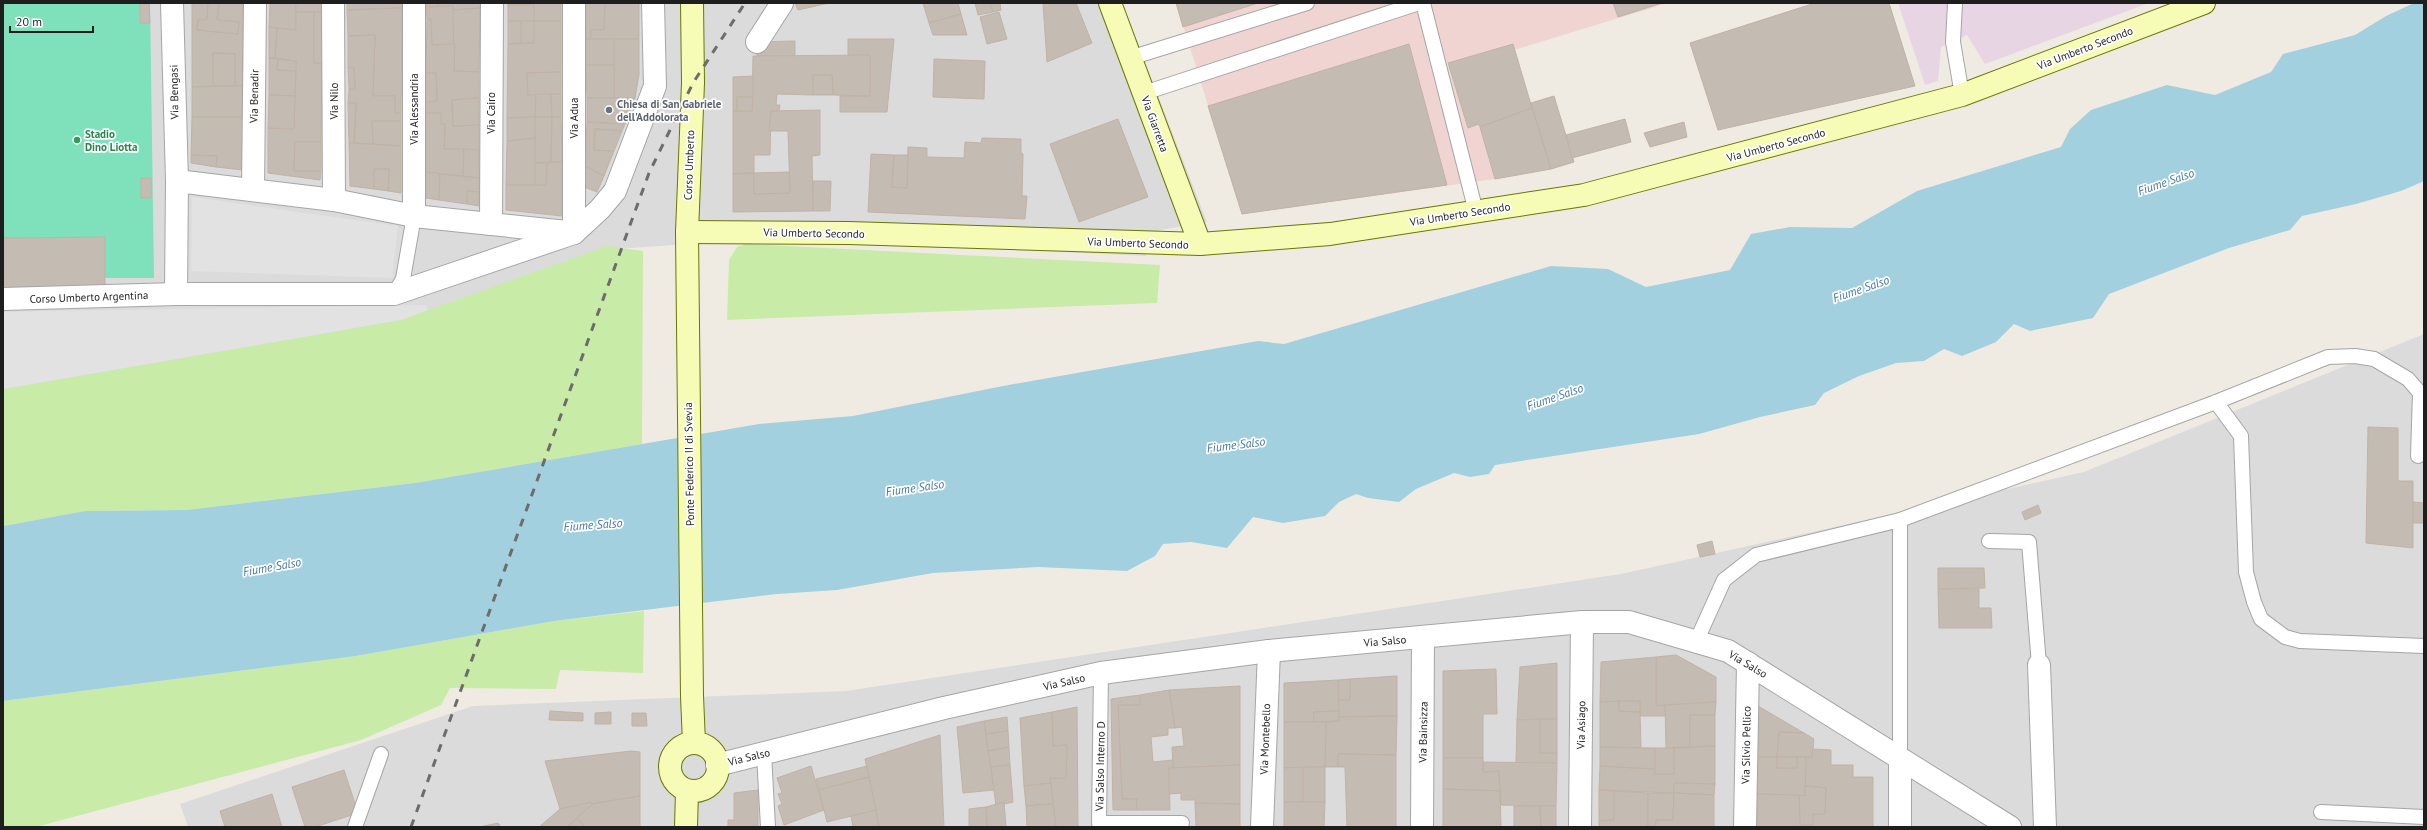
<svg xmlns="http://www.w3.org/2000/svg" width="2427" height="830" viewBox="0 0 2427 830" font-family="'PT Sans',sans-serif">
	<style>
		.residential { fill: #dcdbdb }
		.commercial { fill: #f0d4d2 }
		.industrial { fill: #e8d5e4 }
		.grass { fill: #c8eba8 }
		.pitch { fill: #7fe0bc }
		.parking { fill: #e2e2e2 }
		.water { fill: #a3d0de }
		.building { fill: #c4bbb3; stroke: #c1b2a5 }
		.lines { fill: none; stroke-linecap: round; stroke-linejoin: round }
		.lane-casing { stroke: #a5a5a5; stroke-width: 16 }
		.street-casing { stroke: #a5a5a5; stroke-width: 24 }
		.secondary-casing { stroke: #697702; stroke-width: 24 }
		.lane { stroke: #fff; stroke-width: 14 }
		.street { stroke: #fff; stroke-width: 22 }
		.secondary { stroke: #f6fbb6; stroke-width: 22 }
		.rail { stroke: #6c6c6c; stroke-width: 3; stroke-dasharray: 8 8; stroke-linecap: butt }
		.worship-dot { fill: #6b7280; stroke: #fff; stroke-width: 1.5 }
		.leisure-dot { fill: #2e9e5b; stroke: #fff; stroke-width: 1.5 }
		.labels { text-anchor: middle; stroke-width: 3.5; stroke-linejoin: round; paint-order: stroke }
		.street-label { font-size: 11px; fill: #1e1e1e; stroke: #fff }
		.worship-label { font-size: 11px; font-weight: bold; fill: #5b616d; stroke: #fff; text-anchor: start }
		.leisure-label { font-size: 11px; font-weight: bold; fill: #27864d; stroke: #fff; text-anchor: start }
		.water-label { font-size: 12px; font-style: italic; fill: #4575a8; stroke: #fff }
	</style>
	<rect width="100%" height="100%" fill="#efebe3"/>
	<g class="residential">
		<path d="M3,3H1122L1207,222L1144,233L1146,256L920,245L728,241L618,249L386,337L3,401Z"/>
		<path d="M2424,334V827H188L180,804L473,706L846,691L1621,574L2084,472Z"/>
	</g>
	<path class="commercial" d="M1176,3H1668L1514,50L1513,44L1447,63L1468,128L1479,124L1495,179L1242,214Z"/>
	<path class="industrial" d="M1898,3H2149L1985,64L1967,35L1941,47L1938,81L1925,85Z"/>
	<g class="grass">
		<path d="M745,244L1160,265L1157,303L727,320L729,260L737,247Z"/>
		<path d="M607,246L643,251L642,444L415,483L186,510L85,511L3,526V389L401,320Z"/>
		<path d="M644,611L643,673L560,670L556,689L450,688L441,705L361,740L36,827H3V701L356,656L554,621Z"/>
	</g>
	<path class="pitch" d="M3,3H150L154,278H105V288H3Z"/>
	<g class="parking">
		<path d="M192,197L398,226L392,278L191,271Z"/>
		<path d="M426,305L428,310L401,320L3,389V312Z"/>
	</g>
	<path class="water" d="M2414,3H2424V181L2401,191L2356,204L2302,216L2290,230L2229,248L2109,294L2093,318L2030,331L2014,324L1996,342L1962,356L1944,349L1924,361L1896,363L1859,376L1824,393L1815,405L1760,417L1699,434L1495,465L1489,474L1470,477L1454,473L1416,489L1399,502L1368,498L1356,494L1339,502L1325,516L1283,523L1253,517L1227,548L1191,542L1163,544L1155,556L1127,571L1038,567L933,573L837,590L777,594L554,621L356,656L3,701V526L85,511L186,510L415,483L759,424L853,416L1003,386L1258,341L1284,344L1551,266L1608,269L1646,287L1730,270L1751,234L1790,227L1852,228L1917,191L2061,147L2070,129L2091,110L2167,85L2215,95L2271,72L2283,54L2355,35L2386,16Z"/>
	<g class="building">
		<path d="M192,3H208L207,20H198L197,30L238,34L239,22L217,20L219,3H243V86H235V54L213,53V86L192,87Z"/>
		<path d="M208,3H219L217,20L239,22L238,34L197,30L198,20H207Z"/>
		<path d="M270,3H296V30L269,27Z"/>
		<rect x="296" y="3" width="26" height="9"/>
		<path d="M347,3H402V8L347,10Z"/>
		<rect x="426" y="3" width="12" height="4"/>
		<path d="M438,3H480V8L453,10V6L438,7Z"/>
		<rect x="508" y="3" width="26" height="2"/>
		<rect x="534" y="3" width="27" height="18"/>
		<path d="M586,3H605L604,30H591V39H586Z"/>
		<path d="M591,3H639V39H591V30H604L605,3Z"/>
		<path d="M795,3H829L798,10Z"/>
		<path d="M923,3H958L961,14L929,23Z"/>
		<path d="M975,3H990L993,12L978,15Z"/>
		<path d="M990,3H1000L1001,10L993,12Z"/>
		<path d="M1043,3H1076L1092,43L1047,62Z"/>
		<path d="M1176,3H1258L1183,27Z"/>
		<path d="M1613,3H1662L1618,17Z"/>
		<path d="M1815,3H1889L1915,86L1718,130L1690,43Z"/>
		<path d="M140,4H149L150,23H140Z"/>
		<rect x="508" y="5" width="26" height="16"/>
		<path d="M453,6L455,44L432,45L431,19H427L426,7Z"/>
		<path d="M402,8L401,113H395V96H373L375,35L348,36L347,10Z"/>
		<path d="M480,8L479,72L454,71L453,10Z"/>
		<path d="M296,12H314V63H322L321,142H295L294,171H321L320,180L268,173V128L294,129L296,61L275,58L277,28L296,30Z"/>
		<rect x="314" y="12" width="8" height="51"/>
		<path d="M999,12L1007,39L987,44L980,17Z"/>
		<path d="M961,14L967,35H933L929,23Z"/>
		<path d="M427,19H431L432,45L455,44L454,71L479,72V98L452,100L453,126L479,125V150L444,149L445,124H441V113H426V102L437,101L436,73H426Z"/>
		<path d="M508,21H521V43L508,44Z"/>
		<rect x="521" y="21" width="13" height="22"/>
		<path d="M534,21H561V72L527,73L528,95L536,94L535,117L507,118L508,44L534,43Z"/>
		<path d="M269,27L277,28L275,58H269Z"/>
		<path d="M375,35L373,96H395V113H401V121H372L373,144L354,143L356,103H348L349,89H355L354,67L348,68V36Z"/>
		<rect x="586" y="39" width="28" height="26"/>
		<path d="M614,39H639V75L635,98H614Z"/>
		<path d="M848,39H894L887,112H840V96H870V55H848Z"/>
		<path d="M795,41V56H757L756,42Z"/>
		<path d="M1409,44L1447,185L1242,214L1208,106Z"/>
		<path d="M1513,44L1532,108L1480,127L1479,124L1468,128L1448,63Z"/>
		<path d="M213,53L235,54V86H213Z"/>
		<path d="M870,55V96L833,95L832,75H813V95L777,94L776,105H780L779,111H771L770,155H754V173L733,174V111H752L753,56Z"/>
		<path d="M269,58L278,59L277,70L296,71L295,96L269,95Z"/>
		<path d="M278,59L296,61V71L277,70Z"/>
		<path d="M934,59L985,61L984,99L933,97Z"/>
		<path d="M586,65H614V98H587Z"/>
		<path d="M354,67L355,89H349L348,68Z"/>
		<path d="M561,72V94L528,95L527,73Z"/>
		<path d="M426,73H436L437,101L426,102Z"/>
		<path d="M813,75H832L833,95H813Z"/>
		<path d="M753,76V97H737V111H733V77Z"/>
		<path d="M235,86H243V117H192V87Z"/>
		<path d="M536,94H551L552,117H535Z"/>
		<path d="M551,94H561V117H552Z"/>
		<path d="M269,95L295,96L294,129L268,128Z"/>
		<path d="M1554,96L1574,162L1551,169L1531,103Z"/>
		<path d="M737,97H753L752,111H737Z"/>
		<path d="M479,98V125L453,126L452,100Z"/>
		<path d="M587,98H635L625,124L587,122Z"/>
		<path d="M348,103H356L354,143H349Z"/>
		<path d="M1532,108L1551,169L1495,179L1480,127Z"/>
		<path d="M820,110V155L812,156L813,211L733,212V174L754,173V194L790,193L788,131H769L771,111Z"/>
		<path d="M426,113H441V124H445L444,149H464L463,176L426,172Z"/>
		<path d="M192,117H243V170L216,167L217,156L191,155Z"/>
		<path d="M535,117H552L551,162L535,163Z"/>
		<path d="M535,117V138L507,141V118Z"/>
		<path d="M552,117H561L562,162H551Z"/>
		<path d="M1118,119L1148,197L1079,222L1050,144Z"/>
		<path d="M1625,119L1631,142L1572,158L1566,135Z"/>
		<path d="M372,121H401V146L373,144Z"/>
		<path d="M587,122L625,124L622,131L595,129L594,150L614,151L604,176L585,166Z"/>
		<path d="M1684,122L1687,137L1650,147L1644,133Z"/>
		<path d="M595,129L622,131L614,151L594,150Z"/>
		<path d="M535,138V185H506L507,141Z"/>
		<path d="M982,138L1021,139V153L1023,154L1022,196H1027L1025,219L868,212L871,154L894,155L892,187L907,188L908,147L927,148V157L964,158L965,142L981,143Z"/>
		<path d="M295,142H321V171H294Z"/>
		<path d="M349,143L401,146V193L388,191L389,169H374V189L350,186Z"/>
		<path d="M464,149L479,150V178L463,176Z"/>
		<path d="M191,155L217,156L216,167L191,163Z"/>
		<path d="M894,155H908L907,188L892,187Z"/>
		<path d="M562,162V216L506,210V185H546L547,163Z"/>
		<path d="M535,163H547L546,185H535Z"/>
		<path d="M585,166L604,176L597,192L584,187Z"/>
		<path d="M374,169H389L388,191L374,189Z"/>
		<path d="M426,172L440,174L439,200L426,198Z"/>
		<path d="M789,172L790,193L754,194V173Z"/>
		<path d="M440,174L479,178V192L467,191V204L439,200Z"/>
		<rect x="141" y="178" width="10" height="20"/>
		<path d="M813,181H831L830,211H813Z"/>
		<path d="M467,191L479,192V206L467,204Z"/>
		<path d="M105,237V288H3V238Z"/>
		<path d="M2368,427L2398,428V481H2413V548L2366,543Z"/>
		<path d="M2413,502L2424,503V523H2413Z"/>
		<path d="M2038,505L2041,513L2025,520L2022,512Z"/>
		<path d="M1712,541L1715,554L1700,557L1697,545Z"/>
		<path d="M1938,568H1984L1985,588L1938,589Z"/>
		<path d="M1938,589H1979V608H1991L1992,628H1939Z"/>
		<path d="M1676,655L1716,677V702L1656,706V657Z"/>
		<path d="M1656,657V706L1665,705L1666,716H1640V701L1600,702L1601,662Z"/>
		<path d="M1557,663V719L1517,720L1520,667Z"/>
		<path d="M1496,669L1497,714H1483V758H1443V671Z"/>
		<path d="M1397,676V716L1339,717L1338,700H1350V679Z"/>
		<path d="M1350,679V700H1338V680Z"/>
		<path d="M1338,680L1339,711L1314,712V722H1284V683Z"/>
		<path d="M1240,686V765L1173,768L1172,747L1184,746L1182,727L1175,728L1169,690Z"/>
		<path d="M1169,690L1175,728H1168V735L1151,737L1153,762L1173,760V768H1169L1170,810H1136L1137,799H1122L1118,705H1140V695Z"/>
		<path d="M1140,695V705H1118L1122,799H1137L1136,810H1113L1111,699Z"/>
		<path d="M1619,701V711L1640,712L1641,748L1600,747V702Z"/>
		<path d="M1619,701H1640V712L1619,711Z"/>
		<path d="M1716,702L1715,715H1690V747L1666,748L1665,705Z"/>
		<path d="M1758,706L1804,733L1779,732L1777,757H1757Z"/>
		<path d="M1077,707L1078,827H1056L1050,778H1066L1067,745L1053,746L1052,712Z"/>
		<path d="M550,711L583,713V721L549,720Z"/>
		<path d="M1339,711V721L1314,722V712Z"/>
		<path d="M611,712V724H595V713Z"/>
		<path d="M1052,712L1053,746L1067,745L1066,778H1050L1051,783L1024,786L1020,718Z"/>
		<path d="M632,713H646L647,726H632Z"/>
		<path d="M1690,715H1715V746L1690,747Z"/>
		<path d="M1397,716L1396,755L1338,754V767H1325L1326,722L1339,721V717Z"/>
		<path d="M1007,717L1008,731L986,734L984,721Z"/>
		<path d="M1540,719V753H1557V763H1516L1517,720Z"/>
		<rect x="1540" y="719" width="17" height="34"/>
		<path d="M984,721L994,790L963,793L957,727Z"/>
		<path d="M1284,722H1326L1325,767L1284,768Z"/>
		<path d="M1008,731L1009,747L988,751L986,734Z"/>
		<path d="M1779,732L1804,733L1814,739L1812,757H1777Z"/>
		<path d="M940,735L944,827H879L865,759Z"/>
		<path d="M1715,746V784L1674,783V793L1599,790L1600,766L1655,769V774H1674V748Z"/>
		<path d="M1009,747L1010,765L991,767L988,751Z"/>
		<path d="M1600,747L1655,748V769L1600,766Z"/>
		<rect x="1655" y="748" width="19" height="26"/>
		<path d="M1813,749L1831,750V765H1853V777H1873V827H1813V814H1825L1826,788L1805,786L1806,757H1812Z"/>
		<path d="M631,751L640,752V796L560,809L545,761Z"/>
		<path d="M1338,754L1396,755V827H1347L1345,767H1338Z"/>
		<path d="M1757,757H1777V768H1797V757H1806L1805,796L1757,794Z"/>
		<rect x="1777" y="757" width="20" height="11"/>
		<path d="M1443,758H1483V772L1499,771L1500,791L1443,789Z"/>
		<path d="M1483,762L1557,763L1556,806L1501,805L1499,771L1483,772Z"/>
		<path d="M1010,765L1013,802L996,806L991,767Z"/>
		<path d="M1240,765V804L1195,803V800H1181V793L1169,794V768Z"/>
		<path d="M811,766L824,810L784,825L778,806L782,804L778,794L782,793L777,778Z"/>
		<path d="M867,766L869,777L819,790L816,779Z"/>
		<path d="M1303,767V802H1284V768Z"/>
		<rect x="1303" y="767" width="22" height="35"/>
		<path d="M344,770L358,813L315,827H305L292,787Z"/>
		<path d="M869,777L876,810L827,822L819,790Z"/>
		<path d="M1051,783L1053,804L1026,806L1024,786Z"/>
		<path d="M1674,783L1715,784L1714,795L1674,793Z"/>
		<path d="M1805,786L1826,788L1825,814H1813V825H1800L1799,795L1805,796Z"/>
		<path d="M1443,789L1500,791L1501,827H1443Z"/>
		<path d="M758,790V827H728V820H734V793Z"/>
		<path d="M1599,790L1614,791V820L1599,821Z"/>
		<path d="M1614,791L1648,793V827H1599V821L1614,820Z"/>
		<path d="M1648,793H1674L1673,820H1656V827H1648Z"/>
		<path d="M1674,793L1714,795V827H1656V820H1673Z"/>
		<path d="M272,794L282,827H225L220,811Z"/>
		<path d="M1757,794L1799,795L1800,825H1813V827H1757Z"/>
		<path d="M640,796V827H585L577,818L592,804Z"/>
		<path d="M591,802L592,804L567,827H539L560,809Z"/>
		<path d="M1004,802L1006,827H987L986,807Z"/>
		<path d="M1284,802H1325L1324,827H1284Z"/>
		<path d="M1195,803L1240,804V827H1196Z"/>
		<path d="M1053,804L1056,827H1027L1026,806Z"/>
		<path d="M1514,806H1540L1541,827H1514Z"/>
		<path d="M1540,806H1556V827H1541Z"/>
		<path d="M986,807L987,827H969V809Z"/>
		<path d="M876,810L879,827H853L851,816Z"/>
		<path d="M577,818L585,827H567Z"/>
		<path d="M498,823L501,827H479Z"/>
	</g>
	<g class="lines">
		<defs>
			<g id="lane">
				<path d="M1423,3L1476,212"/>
				<path d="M1955,3L1953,42L1962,95"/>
				<path d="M1130,58L1307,3"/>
				<path d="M1144,93L1419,3"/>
				<path d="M394,294L403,279L414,216"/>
				<path d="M2216,402L2241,436L2246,572L2254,602L2261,619L2285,637L2300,641L2424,646"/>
				<path d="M1900,520L2216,402L2328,357L2355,356L2374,359L2408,379L2420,393L2418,456"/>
				<path d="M1989,541L2029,542L2039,665"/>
				<path d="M1696,642L1724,580L1756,555L1900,520V759"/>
				<path d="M1101,673L1099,823H1182"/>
				<path d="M764,754L768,827"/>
				<path d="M2321,812L2424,817"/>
				<path d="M355,827L381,754"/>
			</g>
			<g id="street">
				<path d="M172,3L177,181L176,294"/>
				<path d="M333,3L334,200"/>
				<path d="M574,3V233"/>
				<path d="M757,42L782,3"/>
				<path d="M177,181L334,200L414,216L567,232"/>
				<path d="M253,190L255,3"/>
				<path d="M414,216V3"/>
				<path d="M491,224L492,3"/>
				<path d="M3,299L176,294H394L574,233L600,209L615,191L655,86L653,3"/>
				<path d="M2039,665L2045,827"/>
				<path d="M1900,759V827"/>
				<path d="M717,765L944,708L1101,673L1269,651L1582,622H1629L1728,651L2010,827"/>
				<path d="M1262,827L1269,651"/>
				<path d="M1422,827L1423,637"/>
				<path d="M1580,827L1582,622"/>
				<path d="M1745,827L1748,663"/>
			</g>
			<g id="secondary">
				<path d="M692,3L693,83L687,232L692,696L694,743"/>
				<path d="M1110,3L1200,244"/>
				<path d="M687,232L849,233L1200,244L1330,234L1584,195L1962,95L2204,3"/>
				<circle cx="694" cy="767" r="24"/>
				<path d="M686,827L687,791"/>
			</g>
		</defs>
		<use href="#lane" class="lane-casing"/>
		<use href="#street" class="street-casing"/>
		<use href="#secondary" class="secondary-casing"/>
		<use href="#lane" class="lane"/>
		<use href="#street" class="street"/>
		<use href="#secondary" class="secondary"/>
		<path class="rail" d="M411,827L649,173L693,83L745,3"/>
	</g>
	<circle class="worship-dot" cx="609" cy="110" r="4"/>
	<circle class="leisure-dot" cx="77" cy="140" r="4"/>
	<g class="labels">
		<g class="street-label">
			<text transform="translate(2085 48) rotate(-21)" y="4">Via Umberto Secondo</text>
			<text transform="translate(174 92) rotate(-91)" y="4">Via Bengasi</text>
			<text transform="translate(254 96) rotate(-89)" y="4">Via Benadir</text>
			<text transform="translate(334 101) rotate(-90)" y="4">Via Nilo</text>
			<text transform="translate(414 109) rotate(-90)" y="4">Via Alessandria</text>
			<text transform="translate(491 113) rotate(-90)" y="4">Via Cairo</text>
			<text transform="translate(574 118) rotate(-90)" y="4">Via Adua</text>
			<text transform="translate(1155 124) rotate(70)" y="4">Via Giarretta</text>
			<text transform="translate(1776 145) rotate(-15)" y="4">Via Umberto Secondo</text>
			<text transform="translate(689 165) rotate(-88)" y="4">Corso Umberto</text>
			<text transform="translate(1460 214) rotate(-9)" y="4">Via Umberto Secondo</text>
			<text transform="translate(814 233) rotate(1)" y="4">Via Umberto Secondo</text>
			<text transform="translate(1138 243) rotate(2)" y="4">Via Umberto Secondo</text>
			<text transform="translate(89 297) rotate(-2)" y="4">Corso Umberto Argentina</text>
			<text transform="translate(689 464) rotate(-91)" y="4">Ponte Federico II di Svevia</text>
			<text transform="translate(1385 641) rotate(-5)" y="4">Via Salso</text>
			<text transform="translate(1748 664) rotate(31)" y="4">Via Salso</text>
			<text transform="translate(1064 682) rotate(-13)" y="4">Via Salso</text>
			<text transform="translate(1581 725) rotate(-89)" y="4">Via Asiago</text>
			<text transform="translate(1423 732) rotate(-89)" y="4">Via Bainsizza</text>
			<text transform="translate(1265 739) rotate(-88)" y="4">Via Montebello</text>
			<text transform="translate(1746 745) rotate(-89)" y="4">Via Silvio Pellico</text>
			<text transform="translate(749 757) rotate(-14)" y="4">Via Salso</text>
			<text transform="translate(1100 766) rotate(-89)" y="4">Via Salso Interno D</text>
		</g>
		<g class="worship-label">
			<text x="617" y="108">Chiesa di San Gabriele<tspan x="617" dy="13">dell'Addolorata</tspan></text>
		</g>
		<g class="leisure-label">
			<text x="85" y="138">Stadio<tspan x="85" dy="13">Dino Liotta</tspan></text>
		</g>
		<g class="water-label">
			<text transform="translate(2166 182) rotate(-19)" y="4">Fiume Salso</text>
			<text transform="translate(1861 289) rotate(-19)" y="4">Fiume Salso</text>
			<text transform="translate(1555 397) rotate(-19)" y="4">Fiume Salso</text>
			<text transform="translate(1236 445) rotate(-7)" y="4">Fiume Salso</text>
			<text transform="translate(915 488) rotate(-8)" y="4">Fiume Salso</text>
			<text transform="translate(593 525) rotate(-4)" y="4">Fiume Salso</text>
			<text transform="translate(272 567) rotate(-10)" y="4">Fiume Salso</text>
		</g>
	</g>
	<rect width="2427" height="830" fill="none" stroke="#1e1e1e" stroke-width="8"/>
	<path d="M10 26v6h83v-6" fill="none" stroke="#1e1e1e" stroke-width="2"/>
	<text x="16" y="26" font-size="12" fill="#1e1e1e" stroke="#ffffff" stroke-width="3" paint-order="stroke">20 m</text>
</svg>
